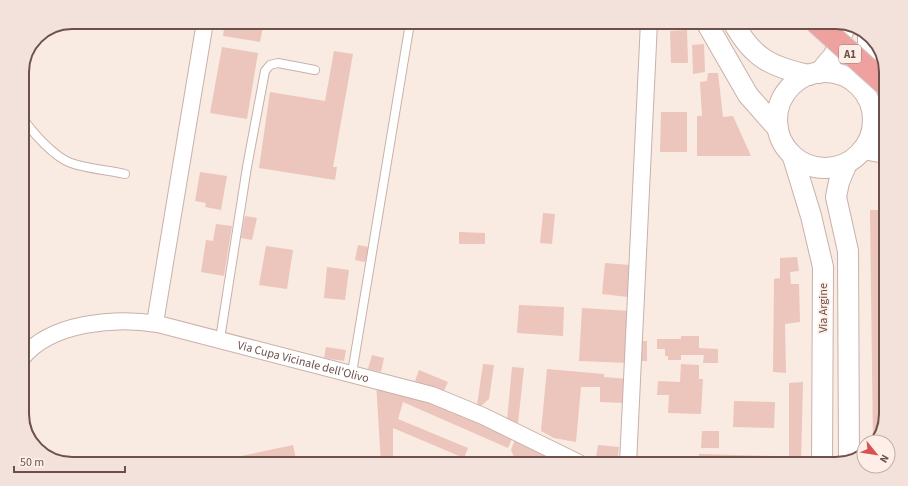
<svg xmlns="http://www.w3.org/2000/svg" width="908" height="486" viewBox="0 0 908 486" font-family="'Source Sans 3',sans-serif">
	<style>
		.building { fill: #ecc5bc }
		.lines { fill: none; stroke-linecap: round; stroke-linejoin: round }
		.service-casing { stroke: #c8b1aa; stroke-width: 10 }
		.minor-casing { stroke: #c8b1aa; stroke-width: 18 }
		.tertiary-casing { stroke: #c8b1aa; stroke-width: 22 }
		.service { stroke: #fff; stroke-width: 8 }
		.minor { stroke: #fff; stroke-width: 16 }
		.tertiary { stroke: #fff; stroke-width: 20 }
		.motorway-bridge-casing { stroke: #d4cac9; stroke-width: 24; stroke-linecap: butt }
		.motorway-bridge { stroke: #eea19e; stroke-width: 22 }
		.labels { text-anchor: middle; stroke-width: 3.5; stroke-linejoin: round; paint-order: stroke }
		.shield { fill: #fdefe7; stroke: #99807a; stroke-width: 1 }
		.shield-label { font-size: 11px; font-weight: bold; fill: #6e504b }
		.street-label { font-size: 12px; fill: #6e504b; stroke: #fdefe7 }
		.rim { fill: none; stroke: #6e504b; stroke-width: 2 }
	</style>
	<rect width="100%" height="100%" fill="#f9ebe1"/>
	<g class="building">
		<path d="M225,22H264L260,42L223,36Z"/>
		<path d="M433,22H452V26L433,23Z"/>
		<path d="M687,30L688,63H671L670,31Z"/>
		<path d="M704,44L705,72L693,74L692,45Z"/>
		<path d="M222,47L258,53L247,119L210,113Z"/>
		<path d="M334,51L353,54L333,167H337L335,180L259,168L270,92L325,101Z"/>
		<path d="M708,73H718L723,117L733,116L751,156H697V116H702L700,82L707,81Z"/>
		<path d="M661,112H687V152H660Z"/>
		<path d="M200,172L227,176L221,210L205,207L206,203L195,201Z"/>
		<path d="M870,210H884L881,436L876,442H873Z"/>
		<path d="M543,213L555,214L552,244L540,243Z"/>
		<path d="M245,216L257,218L252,240L241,238Z"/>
		<path d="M216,224L232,226L224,276L201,272L206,240L213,241Z"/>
		<path d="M459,232L485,233V244H459Z"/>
		<path d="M358,245L369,247L365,262L355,260Z"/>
		<path d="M266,246L293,250L287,289L259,285Z"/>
		<path d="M797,257L799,271L790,272L791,284H799L800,322L785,324L786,373L773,372L774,279L780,278V258Z"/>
		<path d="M605,263L630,265L628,297L602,294Z"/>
		<path d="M327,267L349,270L345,300L324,298Z"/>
		<path d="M519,305L564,307L563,336L517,333Z"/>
		<path d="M582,308L631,311L628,363L579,361Z"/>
		<path d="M681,336H699V348L718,349V363H703L704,355H681V360H668V356H665V349H657V339H681V345Z"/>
		<rect x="638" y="341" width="9" height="20"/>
		<path d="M326,347L346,350L344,361L324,358Z"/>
		<path d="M372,355L384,358L381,372L368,369Z"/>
		<path d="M483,364L494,365L489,399L481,406L477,405Z"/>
		<path d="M681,364L699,365V379H703L701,414L668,413L669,395H657L658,381L680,382Z"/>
		<path d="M512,367L524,368L518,423L507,420Z"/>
		<path d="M547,369L604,374V377L627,379L624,403L600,402V387H581L576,442L554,438L541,431Z"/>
		<path d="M419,370L448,382L443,393L415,381Z"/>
		<path d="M376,382L414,394L513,436L508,448L403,402L398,419L468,448L464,458L393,428V464H381Z"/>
		<path d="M803,382L801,464H789V383Z"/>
		<path d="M734,401L775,402L774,428L733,427Z"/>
		<path d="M702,431H719V448H701Z"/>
		<path d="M516,437L569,464H517L511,450Z"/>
		<path d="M293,445L297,464H238L237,457Z"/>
		<path d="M598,445L619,447L617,464H595Z"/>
		<path d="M699,454L776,456V464H699Z"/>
	</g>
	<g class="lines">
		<defs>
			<g id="service">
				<path d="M22,117C32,132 54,157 71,163C88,169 108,170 125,174"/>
				<path d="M220,339L247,167L265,71L270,65L278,63L315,70"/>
				<path d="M352,373L409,29"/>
			</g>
			<g id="minor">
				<path d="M155,323L205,22"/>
				<path id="s1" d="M22,358C51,322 116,317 158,324L432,395L483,416L581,464"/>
				<path d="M628,464L649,22"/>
			</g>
			<g id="tertiary">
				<path d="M706,22L748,95L778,129"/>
				<path d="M733,22C752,57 770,67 809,75"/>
				<path d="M868,35V81"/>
				<circle cx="825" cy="120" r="48"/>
				<path d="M819,73L834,55L846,24"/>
				<path d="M863,149L885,153"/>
				<path d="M793,157L811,216L823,267L822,464"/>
				<path d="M847,163L839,182L836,197L848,251L849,461"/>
			</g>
		</defs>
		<use href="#service" class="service-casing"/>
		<use href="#minor" class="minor-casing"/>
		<use href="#tertiary" class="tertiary-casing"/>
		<use href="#service" class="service"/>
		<use href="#minor" class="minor"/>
		<use href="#tertiary" class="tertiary"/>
		<defs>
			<path id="motorway-bridge" d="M816,22L886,85"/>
		</defs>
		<use href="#motorway-bridge" class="motorway-bridge-casing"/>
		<use href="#motorway-bridge" class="motorway-bridge"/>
	</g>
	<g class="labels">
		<rect class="shield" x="839" y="45" width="22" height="18" rx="3"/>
		<g class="shield-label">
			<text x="850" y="58">A1</text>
		</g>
		<g class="street-label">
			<text transform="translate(823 308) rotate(-90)" y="4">Via Argine</text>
			<text dy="4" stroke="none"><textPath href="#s1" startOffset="296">Via Cupa Vicinale dell'Olivo</textPath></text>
		</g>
	</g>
	<path d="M0 0H908V486H0ZM72 29H836A43 43 0 0 1 879 72V414A43 43 0 0 1 836 457H72A43 43 0 0 1 29 414V72A43 43 0 0 1 72 29Z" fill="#f2e2db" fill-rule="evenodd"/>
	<path class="rim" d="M72 29H836A43 43 0 0 1 879 72V414A43 43 0 0 1 836 457H72A43 43 0 0 1 29 414V72A43 43 0 0 1 72 29Z"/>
	<g transform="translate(876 454) rotate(120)"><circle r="19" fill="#fdefe7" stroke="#c4afa9"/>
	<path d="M0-3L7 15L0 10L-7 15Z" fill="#d85252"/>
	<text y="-6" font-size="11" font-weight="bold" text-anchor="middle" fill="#6e504b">N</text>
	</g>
	<path d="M14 466v6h111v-6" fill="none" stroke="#6e504b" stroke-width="2"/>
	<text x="20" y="466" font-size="12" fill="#6e504b" stroke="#fdefe7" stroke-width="3" paint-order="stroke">50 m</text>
</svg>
